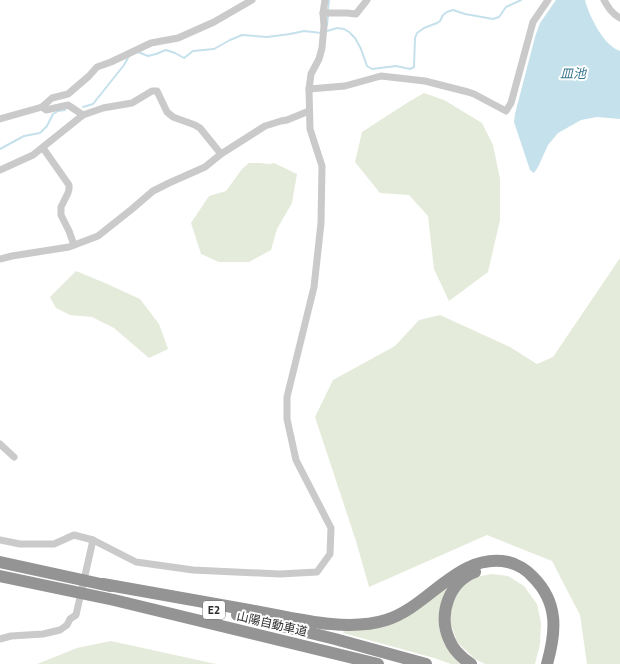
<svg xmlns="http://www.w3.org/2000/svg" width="620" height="664" viewBox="0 0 620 664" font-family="'Titillium Web','Noto Sans JP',sans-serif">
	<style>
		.green { fill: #e5ebda }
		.water { fill: #c5e1ec }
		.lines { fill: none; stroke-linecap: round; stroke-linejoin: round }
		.stream { stroke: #c5e1ec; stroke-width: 2 }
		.street { stroke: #cacaca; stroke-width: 7 }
		.highway { stroke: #949494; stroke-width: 12 }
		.labels { text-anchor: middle; stroke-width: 4; stroke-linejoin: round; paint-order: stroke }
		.shield { fill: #fff; stroke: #6c6c6c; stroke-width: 1 }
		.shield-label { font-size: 11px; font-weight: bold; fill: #2d2d2d }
		.street-label { font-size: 12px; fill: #2d2d2d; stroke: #fff }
		.water-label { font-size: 13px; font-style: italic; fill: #3a7890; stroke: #fff }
	</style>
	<rect width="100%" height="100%" fill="#fff"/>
	<g class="green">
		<path d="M424,93L444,100L482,123L493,145L500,179V220L488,272L449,301L434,269L428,216L409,195L380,193L355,162L362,132L410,101Z"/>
		<path d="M249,163H259L270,164L274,163L297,174L292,203L277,229L271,250L249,262H219L201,254L191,223L209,196L226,191L242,169Z"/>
		<path d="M620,258V664H587L580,615L552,561L487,535L369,587L356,541L315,417L333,380L395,346L419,320L440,315L510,347L537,364L553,357Z"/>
		<path d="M76,271L105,283L140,299L159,324L168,349L149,358L114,328L92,317L70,315L56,308L50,297Z"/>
		<path d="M492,574L508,576L524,586L537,604L541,623L540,644L535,664H485L475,659L457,642L450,621L452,602L463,586L476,577Z"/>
		<path d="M447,584L451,587L440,612L463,664H451L434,658L343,633L344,629H363Z"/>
		<path d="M111,641L216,664H37L77,648Z"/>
	</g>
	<path class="water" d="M556,0H585C589,16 604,46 620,51V119L597,117L581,120L558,133L548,145L538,167L534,173L530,170L514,122L515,114L535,37L540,23Z"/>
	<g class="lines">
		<g class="stream">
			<path d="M328,11L329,0"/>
			<path d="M327,25L328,15"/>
			<path d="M138,52L148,56L156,54L166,50L175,53L184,58L193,51L214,49L230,40L242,35L267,37L290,34L304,31L321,33L337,28L344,29L349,32L355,38L361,49L367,66L372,69L396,66L410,69L414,67L415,38L417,33L424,28L437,23L440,21L443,15L447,12L453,10L465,14L493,19L499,17L506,7L521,0"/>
			<path d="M83,107L93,104L124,65L129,56"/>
			<path d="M0,149L24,136L40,133L47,126L53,114L58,111L65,110"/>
		</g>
		<g class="street">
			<path d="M604,0C608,7 612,14 620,18"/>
			<path d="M323,13H347L356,14L367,0"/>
			<path d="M309,89L345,86L381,76L425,81L468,92L474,94L506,111L511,103L533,22L548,0"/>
			<path d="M83,115L103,108L132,103L152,91H157L167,112L173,117L195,125L200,128L221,154"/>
			<path d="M0,119L42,107L52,98L68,94L89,76L97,67L111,62L151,43L178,38L214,22L252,0"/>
			<path d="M43,148L69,185V189L68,193L61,207V215L69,231L74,245"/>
			<path d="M0,170L33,155L83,115L68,105L46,110L42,107"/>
			<path d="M0,259L12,256L69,247L98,236L132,209L153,191L169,183L205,167L221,154L265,126L281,121L287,120L309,111"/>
			<path d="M0,444L14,457"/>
			<path d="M0,540L20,544H54L74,535L93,540L136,562L193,570L280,574L317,572L330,554L331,528L296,460L287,419V397L314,287L321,223L322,166L310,129L309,89L311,74L319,59L322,48L324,26L323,13L325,0"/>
			<path d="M0,639L11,636L43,634L60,630L67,625L70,619L76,615L93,540"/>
		</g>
		<g class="highway">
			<path d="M0,562L110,586"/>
			<path d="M0,576L114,600L378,664"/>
			<path d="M103,584C152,593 200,601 249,610C290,617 345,633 386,620C429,607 458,552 508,562C517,564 527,570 533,577C559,603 556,632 547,664"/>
			<path d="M237,615L335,639L426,664"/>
			<path d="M471,664C462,658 453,650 449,639C438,614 449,582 475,572"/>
		</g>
	</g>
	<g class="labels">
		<rect class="shield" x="203" y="601" width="22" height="18" rx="3"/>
		<g class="shield-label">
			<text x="214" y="614">E2</text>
		</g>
		<g class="street-label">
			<text transform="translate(272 624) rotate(13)" y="4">山陽自動車道</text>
		</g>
		<g class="water-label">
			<text x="573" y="78">皿池</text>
		</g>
	</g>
</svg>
